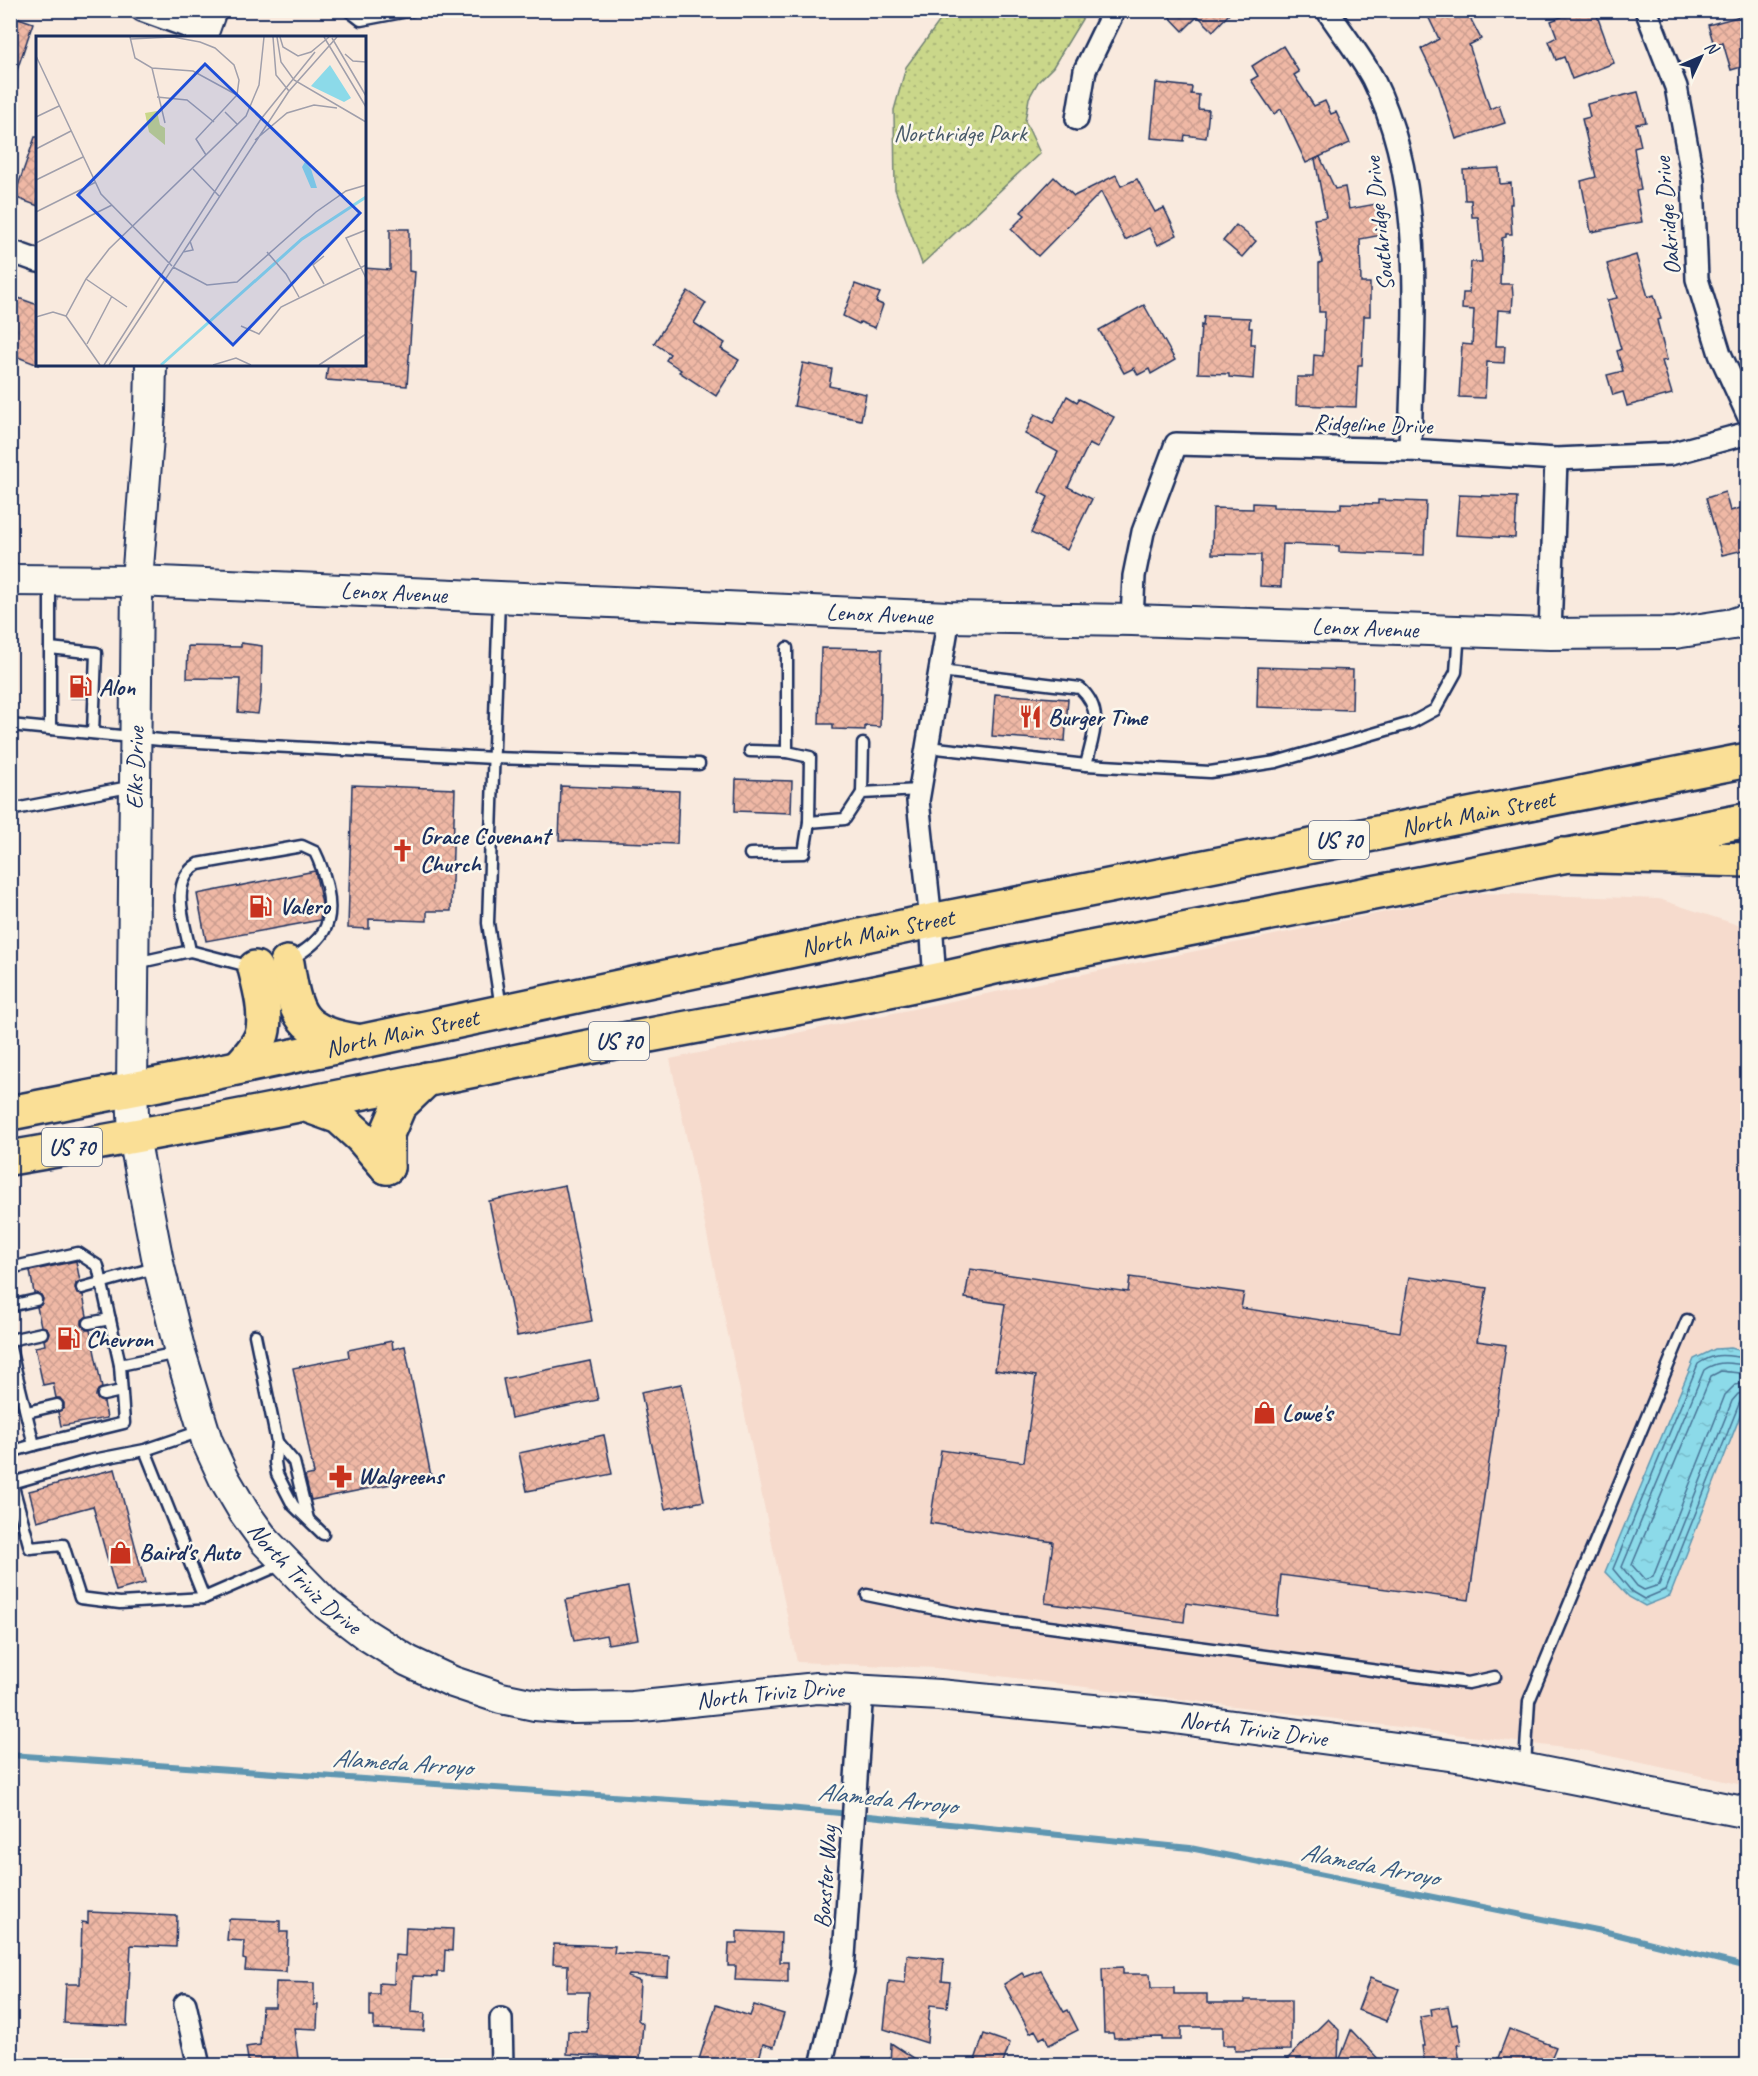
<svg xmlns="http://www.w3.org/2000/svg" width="1758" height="2076" viewBox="0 0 1758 2076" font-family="Caveat,sans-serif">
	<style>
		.built { fill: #f6dbcd }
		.grass { fill: url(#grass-dots); stroke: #728374; stroke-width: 1.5 }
		.water { fill: url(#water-ripples); stroke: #5f96b1; stroke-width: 1.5 }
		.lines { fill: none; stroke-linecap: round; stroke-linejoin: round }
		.shore { stroke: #487396; stroke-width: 1.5 }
		.stream { stroke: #5f96b1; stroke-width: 6 }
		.building { fill: url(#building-cross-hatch); stroke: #1b2f5e; stroke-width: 1.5 }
		.lane-casing { stroke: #1b2f5e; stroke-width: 15 }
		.street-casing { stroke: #1b2f5e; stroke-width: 26 }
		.secondary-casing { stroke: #1b2f5e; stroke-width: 34 }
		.primary-casing { stroke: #1b2f5e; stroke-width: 38 }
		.highway-casing { stroke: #1b2f5e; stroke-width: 38 }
		.lane { stroke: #fbf7ec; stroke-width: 10 }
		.street { stroke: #fbf7ec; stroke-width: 21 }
		.secondary { stroke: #fbf7ec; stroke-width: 30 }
		.primary { stroke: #fadf96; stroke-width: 33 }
		.highway { stroke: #fadf96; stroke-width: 33 }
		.labels { text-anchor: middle; stroke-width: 5; stroke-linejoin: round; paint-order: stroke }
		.shield { fill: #fbf7ec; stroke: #5e6b89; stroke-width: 1.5 }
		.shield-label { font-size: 22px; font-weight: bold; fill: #1b2f5e }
		.park-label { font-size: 24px; fill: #475969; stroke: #fbf7ec }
		.street-label { font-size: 24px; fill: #1b2f5e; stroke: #fbf7ec }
		.poi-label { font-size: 24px; font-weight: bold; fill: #1b2f5e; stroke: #fbf7ec; text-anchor: start }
		.water-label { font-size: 26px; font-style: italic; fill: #375a81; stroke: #fbf7ec }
		.inset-river { fill: none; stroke: #8cdae9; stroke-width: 3 }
		.inset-road { fill: none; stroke: #a09fab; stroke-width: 1.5 }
		.view { fill: #1d4ed8; fill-opacity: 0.15; stroke: #1d4ed8; stroke-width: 3 }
		.inset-edge { fill: none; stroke: #1b2f5e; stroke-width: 3 }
	</style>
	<defs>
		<pattern id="grass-dots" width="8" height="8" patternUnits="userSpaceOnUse" patternTransform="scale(1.5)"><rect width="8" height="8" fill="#cad78a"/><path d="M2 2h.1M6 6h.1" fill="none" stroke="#adb97a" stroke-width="1.8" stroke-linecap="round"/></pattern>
		<pattern id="water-ripples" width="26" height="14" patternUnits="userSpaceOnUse" patternTransform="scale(1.5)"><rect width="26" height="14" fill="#8cdae9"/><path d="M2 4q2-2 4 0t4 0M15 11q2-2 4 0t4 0" fill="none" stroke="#78bbca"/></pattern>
		<pattern id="building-cross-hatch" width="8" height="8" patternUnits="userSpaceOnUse" patternTransform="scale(1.5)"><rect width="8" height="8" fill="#efb8a5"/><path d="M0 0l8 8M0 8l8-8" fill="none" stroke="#cc9e90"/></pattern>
	</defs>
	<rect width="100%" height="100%" fill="#f9eade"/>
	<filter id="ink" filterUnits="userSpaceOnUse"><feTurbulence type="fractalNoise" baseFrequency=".0167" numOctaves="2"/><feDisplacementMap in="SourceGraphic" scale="12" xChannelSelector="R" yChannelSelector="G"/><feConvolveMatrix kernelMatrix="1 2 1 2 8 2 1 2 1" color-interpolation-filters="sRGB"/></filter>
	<g filter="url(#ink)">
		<path class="built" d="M1478,893L1659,899L1747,928V1786L1587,1751L936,1668L797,1662L670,1059Z"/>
		<path class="grass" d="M947,11H1087L1053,67L1038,82L1029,98L1025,121L1040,153L922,264L895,189L894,110L906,67Z"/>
		<path class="water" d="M1731,1348L1746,1352L1747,1398L1670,1596L1645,1606L1629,1597L1605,1572L1694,1359L1715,1349Z"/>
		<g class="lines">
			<g class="shore">
				<path d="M1748,1358C1726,1356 1717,1351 1698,1364L1613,1569L1632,1592L1644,1599L1665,1590L1739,1404L1743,1400L1748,1399"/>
				<path d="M1748,1365C1730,1364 1720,1359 1704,1370L1622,1567L1637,1586L1644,1590L1659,1585L1732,1401L1738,1394L1748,1392"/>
				<path d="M1748,1374L1721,1371L1711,1376L1632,1565L1645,1580L1653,1577L1725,1395L1735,1385L1748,1383"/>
			</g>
			<path class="stream" d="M10,1755L789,1808L1190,1848L1607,1932L1748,1967"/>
		</g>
		<g class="building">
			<path d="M1163,10H1233L1213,31L1198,16L1183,31Z"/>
			<path d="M1425,10H1466L1481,39L1469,45L1490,109L1499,105L1505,123L1456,139L1439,86L1421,49L1439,39Z"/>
			<path d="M1579,10H1595L1614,63L1572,79L1564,57L1556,60L1549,41L1557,37L1551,21Z"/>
			<path d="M1748,14V65L1731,70L1723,43L1714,45L1708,25Z"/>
			<path d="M10,15L33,23L13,82L10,81Z"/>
			<path d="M1283,46L1299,72L1294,75L1314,106L1325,101L1331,114L1336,112L1350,143L1306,163L1281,109L1274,114L1251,80L1258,76L1252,66Z"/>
			<path d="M1156,83L1192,87L1191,94L1199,95L1198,109L1209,110L1206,138L1185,135L1184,141L1151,138Z"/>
			<path d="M1638,92L1646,122L1636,124L1641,146L1634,148L1641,190L1636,191L1642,222L1591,232L1581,181L1596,177L1582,119L1590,117L1587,104Z"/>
			<path d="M35,137H38V206L14,197Z"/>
			<path d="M1320,157L1335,189L1345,187L1349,209L1376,204L1382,235L1360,239L1361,283H1370V316H1364L1362,365H1358L1356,407L1296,405L1297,377H1313L1314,355L1323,356L1325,312H1319V263L1322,262L1314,219L1326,217L1315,159Z"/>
			<path d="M1499,168L1500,184L1511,183L1512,204H1510L1512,234H1506V237L1502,238L1500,284H1512L1513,296L1512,311L1498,310L1496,346H1505L1504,363L1487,362L1485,398L1459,397L1462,344L1472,345L1474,310L1462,309L1463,293H1469L1471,262H1482L1478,217H1472L1471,200H1465L1463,170Z"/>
			<path d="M1116,175L1121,186L1137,179L1155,212L1164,208L1177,235L1158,245L1149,228L1125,240L1101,192L1038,256L1011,229L1025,215L1021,212L1054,177L1074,196Z"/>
			<path d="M1236,225L1256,241L1242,257L1223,241Z"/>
			<path d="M390,229H409V271L415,272L407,386L326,380L328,364H364V268L390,270Z"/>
			<path d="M1636,255L1648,297L1654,295L1661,319L1657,320L1667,360L1662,361L1672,394L1627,406L1623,392L1613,395L1607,375L1623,371L1617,351L1621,349L1607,300L1617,298L1607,264Z"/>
			<path d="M855,284L880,293L876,302L883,305L875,328L860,322L859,324L843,316Z"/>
			<path d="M688,291L706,303L694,323L725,343L721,349L739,360L716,396L679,372L681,370L666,360L670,354L654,343Z"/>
			<path d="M10,295L38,305V365L10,354Z"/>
			<path d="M1144,305L1175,360L1151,374L1149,369L1138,375L1134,368L1124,373L1099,330Z"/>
			<path d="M1204,316L1250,318L1249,328H1252L1251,344H1255L1253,379L1229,377V374L1198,373L1201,325L1203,326Z"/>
			<path d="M803,363L832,369L829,386L866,394L861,420L794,406Z"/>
			<path d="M1067,396L1077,402L1079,399L1114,417L1097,448L1089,444L1068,487L1092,499L1067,550L1031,533L1048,497L1039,492L1058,452L1025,434L1035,414L1053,423Z"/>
			<path d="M1725,492L1730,511L1748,506V549L1722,555L1706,498Z"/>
			<path d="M1459,495L1517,497L1515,538L1456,535Z"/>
			<path d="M1378,500L1426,502L1424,555L1339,552V546L1283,544L1281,587L1260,586L1261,555L1212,554L1213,508L1253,509V503L1273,504V507L1341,509V503L1378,504Z"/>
			<path d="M241,643L262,646L261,693L258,714L238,712L240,679L187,678L188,646L241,647Z"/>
			<path d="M821,648L882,649L880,727L865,726V730L833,729V724H819Z"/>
			<path d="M1258,667L1353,670L1352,710L1257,707Z"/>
			<path d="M72,676H88L87,698H71Z"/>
			<path d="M995,694L1068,699L1065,741L992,736Z"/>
			<path d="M736,779L792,781L791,813L735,811Z"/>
			<path d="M352,785L455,789L451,911H427V921L369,919V929L348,928Z"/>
			<path d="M561,786L679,791L677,844L559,840Z"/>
			<path d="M315,871L322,904L320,920L206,941L197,894Z"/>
			<path d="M565,1185L592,1321L517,1336L489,1201Z"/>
			<path d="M76,1261L80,1281L76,1283L75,1289L77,1294L83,1295L87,1316L82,1320V1325L86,1330H90L102,1388L98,1390L96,1396L98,1400L104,1402L107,1418L61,1426L58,1412L64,1408V1403L60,1398H56L53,1383L43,1385L35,1347L45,1345L44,1340L47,1338L49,1332L47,1328L41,1326L37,1307L41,1305L43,1299L41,1295L34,1293L30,1271Z"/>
			<path d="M970,1269L1128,1292L1130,1277L1244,1293L1241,1308L1400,1332L1409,1277L1487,1288L1477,1341L1506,1345L1469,1600L1281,1575L1277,1616L1186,1603L1184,1622L1045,1603L1053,1542L930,1523L941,1450L1024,1462L1036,1376L995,1370L1005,1304L965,1298Z"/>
			<path d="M392,1341L393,1349L405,1346L431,1476L311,1500L305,1476L314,1474L293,1368L349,1357L348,1350Z"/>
			<path d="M590,1361L598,1400L511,1418L503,1379Z"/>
			<path d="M681,1384L704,1501L665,1509L641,1392Z"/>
			<path d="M604,1435L612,1474L527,1491L519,1453Z"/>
			<path d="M115,1469L145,1583L116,1591L93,1506L37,1521L29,1491Z"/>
			<path d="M628,1587L638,1639L608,1644L606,1635L574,1641L565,1600Z"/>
			<path d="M88,1912L177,1916L176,1947L131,1945L127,2026L64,2023L66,1984H80L82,1922L88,1923Z"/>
			<path d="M229,1919L280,1921V1932H288L286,1972L245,1970L246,1960L243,1959L244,1941L227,1940Z"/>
			<path d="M406,1927L453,1929L452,1951L445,1950L444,1972H437V1977L413,1976L411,2012L425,2013L424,2031L374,2029V2017H370V1994H379V1983L394,1984L395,1955L405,1956Z"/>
			<path d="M737,1931L781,1933L780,1962H788V1982L735,1980L736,1966H728L729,1943H737Z"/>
			<path d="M554,1944L615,1946L614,1953L669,1956L668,1977L629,1975L628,1977L640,1981L638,2020L643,2024L640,2059L567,2054L568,2031L587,2032L589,1992H567L568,1965L553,1964Z"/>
			<path d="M907,1955L944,1959L942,1981L950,1982L947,2007L930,2005L927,2043L884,2029L889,1981L905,1983Z"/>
			<path d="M1123,1967V1974H1150L1151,1988H1174V1994H1207V2003H1245V2000H1291V2050L1235,2051V2045H1223V2027H1181V2040H1162V2037L1114,2038L1113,2033H1104L1102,1968Z"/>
			<path d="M1041,1971L1064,2012L1068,2010L1078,2030L1049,2045L1045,2036L1040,2039L1035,2030L1030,2033L1004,1984L1022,1973L1025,1977Z"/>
			<path d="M1370,1978L1399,1989L1386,2021L1358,2010Z"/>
			<path d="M276,1982L314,1983V2005H318L317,2029L294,2028L299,2066H249L246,2047L260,2045L262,2007H275Z"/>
			<path d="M716,2005L750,2016L754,2005L784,2014L774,2047L763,2044L757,2066H697Z"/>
			<path d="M1448,2006L1452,2025L1457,2024L1461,2045H1457L1461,2066H1425L1422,2046H1425L1420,2017L1432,2015L1431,2009Z"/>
			<path d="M1328,2019L1339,2030L1338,2064L1351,2030L1385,2066H1280Z"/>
			<path d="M1509,2029L1556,2047L1548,2066H1495Z"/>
			<path d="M984,2034L1010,2043L1002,2066H993L975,2060Z"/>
			<path d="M891,2043L926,2066H890Z"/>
		</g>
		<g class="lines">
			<defs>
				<g id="lane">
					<path d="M348,10L361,20L413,10"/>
					<path d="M499,599L488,923L501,1008"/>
					<path d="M50,648L96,653L93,733"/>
					<path d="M787,648V752L810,757L809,822L845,819L862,793L920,790"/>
					<path d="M940,671L1080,688C1105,711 1093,735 1086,765"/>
					<path d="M10,725L161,740L494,758L699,764"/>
					<path d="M50,729V581"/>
					<path d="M928,747L1086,765L1210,772L1276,762L1411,723L1435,710L1456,672L1459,631"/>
					<path d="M750,751L787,752"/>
					<path d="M862,793L863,744"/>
					<path d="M10,810L134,786"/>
					<path d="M750,854L804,853L809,822"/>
					<path d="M190,951C185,923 168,882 198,864L302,846L315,852C321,864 324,874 327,887C336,929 321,940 288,962"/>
					<path d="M136,963L190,951L252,967"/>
					<path d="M10,1268L78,1253L98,1266L120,1365L124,1423L34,1445L10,1348"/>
					<path d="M82,1288L158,1267"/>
					<path d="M10,1306L36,1300"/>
					<path d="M89,1323L110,1319"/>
					<path d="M255,1335L277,1442L275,1462L277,1474L293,1505L323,1534"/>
					<path d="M10,1340L42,1333"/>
					<path d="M120,1365L177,1353"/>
					<path d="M103,1395L121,1391"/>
					<path d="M27,1412L57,1405"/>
					<path d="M201,1431L145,1450L204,1598L282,1564"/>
					<path d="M277,1442L294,1462L308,1519"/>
					<path d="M145,1450L88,1461L12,1483L30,1548L63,1545L80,1598L120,1603L204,1598"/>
					<path d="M10,1452L34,1445"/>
					<path d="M867,1595L975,1617L1468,1683L1495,1677"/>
					<path d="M1525,1766L1529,1701L1687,1320"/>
				</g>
				<g id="street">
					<path d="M142,10L203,32"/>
					<path d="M1327,10C1342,33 1360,55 1373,79C1429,191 1412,329 1410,450"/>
					<path d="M1646,10L1676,87L1693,180L1697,279L1720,354L1748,415"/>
					<path d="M1077,119L1085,70L1114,10"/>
					<path d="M10,251L38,261"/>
					<path d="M1132,620L1134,576L1143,532L1176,444L1410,450L1556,459L1670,454L1748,433"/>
					<path d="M1550,634L1556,459"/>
					<path d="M935,982L931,921L918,801L949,617"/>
					<path d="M185,2004L199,2066"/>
					<path d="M501,2019L502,2066"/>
					<path d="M821,2066L843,1971L862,1690"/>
				</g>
				<g id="secondary">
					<path d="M201,38L211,10"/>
					<path id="s1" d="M151,364L150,411L137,581L132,1090L134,1137L159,1267L180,1352L207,1441L224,1478L244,1512L265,1541L327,1605L365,1634L408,1661L453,1682L501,1698L535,1705L573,1708L633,1707L817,1688L939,1695L1166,1717L1471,1758L1748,1813"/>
					<path id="s2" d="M10,580L137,581L949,617L1132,620L1550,634L1675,633L1733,624L1748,619"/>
				</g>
				<g id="primary">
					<path d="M287,963C295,1014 299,1032 356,1041"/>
					<path d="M239,1067C248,1057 261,1044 263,1030C266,1009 260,988 255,968"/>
					<path d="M303,1104L339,1117L361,1137L387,1167"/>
					<path id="s3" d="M10,1113L189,1078L931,921L1748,760"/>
					<path d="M10,1158C217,1123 423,1080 629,1039C754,1015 879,995 1003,965L1748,820"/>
					<path d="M387,1167V1134L399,1106L427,1079"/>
				</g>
				<path id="highway" d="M1561,855L1748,860"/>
			</defs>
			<use href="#lane" class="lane-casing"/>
			<use href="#street" class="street-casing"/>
			<use href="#secondary" class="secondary-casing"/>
			<use href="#primary" class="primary-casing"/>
			<use href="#highway" class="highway-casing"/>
			<use href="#lane" class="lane"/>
			<use href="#street" class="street"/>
			<use href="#secondary" class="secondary"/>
			<use href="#primary" class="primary"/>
			<use href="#highway" class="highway"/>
		</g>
	</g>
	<defs>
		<symbol id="fuel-bare" viewBox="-9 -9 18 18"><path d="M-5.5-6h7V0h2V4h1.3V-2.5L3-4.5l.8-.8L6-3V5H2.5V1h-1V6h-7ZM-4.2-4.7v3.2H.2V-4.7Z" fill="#c8321e" stroke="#fbf7ec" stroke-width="2.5" paint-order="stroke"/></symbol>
		<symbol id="restaurant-bare" viewBox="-9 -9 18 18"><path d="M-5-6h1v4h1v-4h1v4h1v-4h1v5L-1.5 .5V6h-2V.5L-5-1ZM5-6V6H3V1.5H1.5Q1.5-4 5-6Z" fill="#c8321e" stroke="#fbf7ec" stroke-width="2.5" paint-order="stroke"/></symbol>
		<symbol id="church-bare" viewBox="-9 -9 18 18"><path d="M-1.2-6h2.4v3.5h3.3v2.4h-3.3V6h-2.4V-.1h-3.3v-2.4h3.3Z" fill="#c8321e" stroke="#fbf7ec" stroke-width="2.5" paint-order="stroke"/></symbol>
		<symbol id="shop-bare" viewBox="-9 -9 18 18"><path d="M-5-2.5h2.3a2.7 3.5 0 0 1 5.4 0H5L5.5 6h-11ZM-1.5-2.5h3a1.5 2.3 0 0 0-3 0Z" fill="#c8321e" stroke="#fbf7ec" stroke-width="2.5" paint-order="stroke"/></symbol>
		<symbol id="pharmacy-bare" viewBox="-9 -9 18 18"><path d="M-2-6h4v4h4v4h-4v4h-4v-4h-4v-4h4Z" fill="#c8321e" stroke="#fbf7ec" stroke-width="2.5" paint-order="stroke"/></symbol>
	</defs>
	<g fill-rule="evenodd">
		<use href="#fuel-bare" x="64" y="670" width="33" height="33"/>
		<use href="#restaurant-bare" x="1014" y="700" width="33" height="33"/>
		<use href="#church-bare" x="386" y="834" width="33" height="33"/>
		<use href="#fuel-bare" x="244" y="890" width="33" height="33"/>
		<use href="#fuel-bare" x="52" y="1322" width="33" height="33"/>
		<use href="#shop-bare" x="1248" y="1396" width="33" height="33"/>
		<use href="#pharmacy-bare" x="324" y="1460" width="33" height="33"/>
		<use href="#shop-bare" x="104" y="1536" width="33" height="33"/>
	</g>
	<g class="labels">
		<g class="shield">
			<rect x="1309" y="821" width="60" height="38" rx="4.5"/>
			<rect x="589" y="1022" width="60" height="38" rx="4.5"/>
			<rect x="42" y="1128" width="60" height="38" rx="4.5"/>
		</g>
		<g class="shield-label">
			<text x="1339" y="848">US 70</text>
			<text x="619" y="1049">US 70</text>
			<text x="72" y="1155">US 70</text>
		</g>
		<g class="park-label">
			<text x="960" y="141">Northridge Park</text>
		</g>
		<g class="street-label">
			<text transform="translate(1667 216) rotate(-95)" y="8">Oakridge Drive</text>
			<text transform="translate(1379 224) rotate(-96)" y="8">Southridge Drive</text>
			<text transform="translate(1373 424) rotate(2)" y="8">Ridgeline Drive</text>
			<text dy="8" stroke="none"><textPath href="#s2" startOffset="384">Lenox Avenue</textPath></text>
			<text dy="8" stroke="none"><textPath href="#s2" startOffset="870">Lenox Avenue</textPath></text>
			<text dy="8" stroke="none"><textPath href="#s2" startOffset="1356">Lenox Avenue</textPath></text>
			<text transform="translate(135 768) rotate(-89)" y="8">Elks Drive</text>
			<text dy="8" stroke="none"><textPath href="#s3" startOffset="1498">North Main Street</textPath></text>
			<text dy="8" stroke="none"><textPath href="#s3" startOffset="886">North Main Street</textPath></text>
			<text dy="8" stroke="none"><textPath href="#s3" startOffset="400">North Main Street</textPath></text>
			<text dy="8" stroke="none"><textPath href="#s1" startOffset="1257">North Triviz Drive</textPath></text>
			<text dy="8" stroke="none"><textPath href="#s1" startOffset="1761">North Triviz Drive</textPath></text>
			<text dy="8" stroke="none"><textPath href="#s1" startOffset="2247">North Triviz Drive</textPath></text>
			<text transform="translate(825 1877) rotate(-86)" y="8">Boxster Way</text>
		</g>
		<g class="poi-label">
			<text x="99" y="695">Alon</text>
			<text x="1048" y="725">Burger Time</text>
			<text x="420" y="844">Grace Covenant<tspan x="420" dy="28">Church</tspan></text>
			<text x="279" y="914">Valero</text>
			<text x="86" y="1347">Chevron</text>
			<text x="1282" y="1421">Lowe's</text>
			<text x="358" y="1484">Walgreens</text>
			<text x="139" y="1560">Baird's Auto</text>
		</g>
		<g class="water-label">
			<text transform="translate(402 1762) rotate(4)" y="9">Alameda Arroyo</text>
			<text transform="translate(887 1798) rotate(6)" y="9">Alameda Arroyo</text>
			<text transform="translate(1370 1864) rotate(11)" y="9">Alameda Arroyo</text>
		</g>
	</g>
	<g transform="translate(36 36)">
		<rect width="330" height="330" fill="#f9eade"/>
		<path d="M121,75L124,89L129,92V109L113,96L109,77Z" fill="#cad78a"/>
		<path d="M294,29L315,62L308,66L275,50ZM269,126L275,133L281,152H275L266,131Z" fill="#8cdae9"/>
		<path class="inset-river" d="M125,329L266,203L330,161"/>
		<path class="inset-road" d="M94,1L99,22L116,32L129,87M237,1L240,39L253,55L301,1M241,1L245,26L258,44L330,86M244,1L247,11L262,20L275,16L293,1M288,1L330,71M296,2L330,60M94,3L137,1L164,6L179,12L198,29L203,44L201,59L160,103L170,119M309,18L317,25L330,26M0,20L65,158L136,230M116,32L157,35L201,59M121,61L151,64L178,86M189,76L202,89M0,81L23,70M219,104L251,77L278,69L301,72M0,113L35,95M157,133L183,160M0,144L47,121M0,176L60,146M330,194L310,202L330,242M0,207L76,169M147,216L157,214L154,205M231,216L250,238L263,261M288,220L277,229L288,248M137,231L171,249L201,246L280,176L310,155L330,149M50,243L91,271M30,280L64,329M0,281L17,276L30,280L50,243L73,213L210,80L223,49L228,1M205,290L223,298L245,271L330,229M51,308L76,260M68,329L225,83L279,16M73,329L253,55M177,329L200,322L215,329M283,329L330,298"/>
		<path class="view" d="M169,28L324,177L197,309L42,159Z"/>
		<rect width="330" height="330" class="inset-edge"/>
	</g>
	<rect width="1758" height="2076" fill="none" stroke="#fbf7ec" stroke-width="36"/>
	<rect x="18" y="18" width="1722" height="2040" fill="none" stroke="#1b2f5e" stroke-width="2" filter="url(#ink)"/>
	<g transform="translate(1701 57) rotate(46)" stroke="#fbf7ec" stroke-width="4.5" paint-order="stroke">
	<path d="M0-4.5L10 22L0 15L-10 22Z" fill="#1b2f5e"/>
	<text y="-9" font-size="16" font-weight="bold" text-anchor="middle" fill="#1b2f5e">N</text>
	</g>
</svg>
